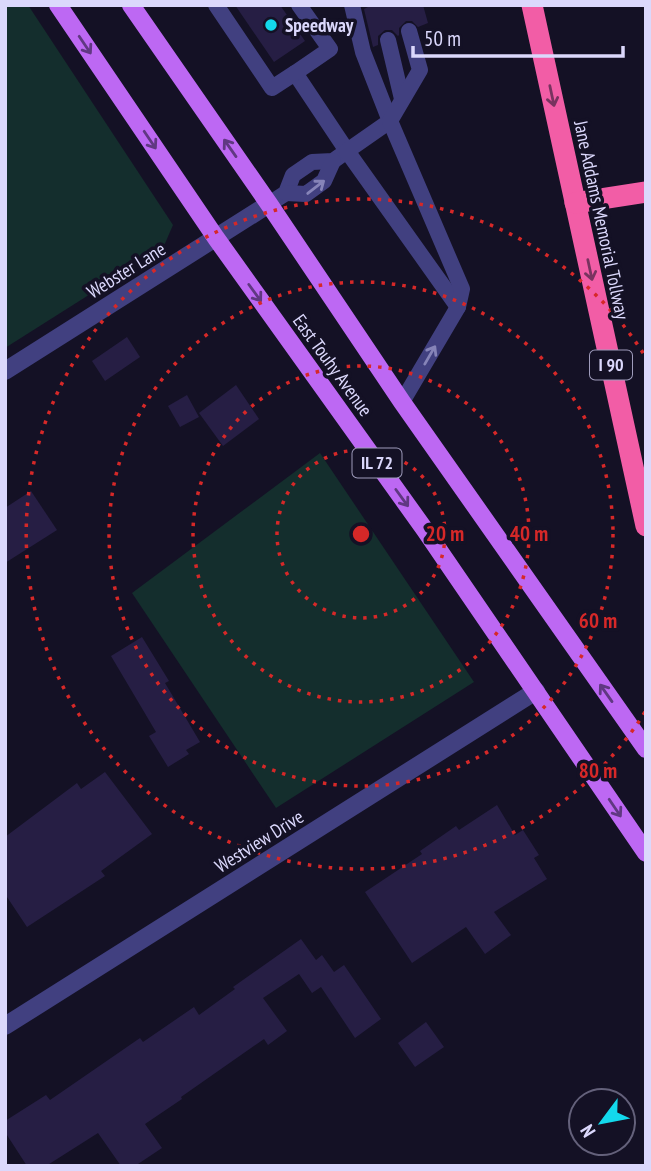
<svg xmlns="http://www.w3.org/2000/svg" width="651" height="1171" viewBox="0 0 651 1171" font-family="'PT Sans Narrow',sans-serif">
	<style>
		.green { fill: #142e2d }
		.building { fill: #261e44 }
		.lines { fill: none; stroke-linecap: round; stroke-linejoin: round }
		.service { stroke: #414080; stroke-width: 16 }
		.minor { stroke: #414080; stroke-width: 18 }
		.primary { stroke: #bd68f3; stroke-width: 18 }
		.motorway { stroke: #f25da6; stroke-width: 21 }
		.oneway { stroke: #603882 }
		.oneway2 { stroke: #78335f }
		.oneway3 { stroke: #8684b8 }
		.ring { fill: none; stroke: #d62828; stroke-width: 3.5; stroke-dasharray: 3.5 7 }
		.poi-dot { fill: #13d9ec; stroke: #141125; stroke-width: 2.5 }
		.labels { text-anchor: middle; stroke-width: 7; stroke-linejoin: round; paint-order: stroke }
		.shield { fill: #141125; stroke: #9f9cbc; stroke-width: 2 }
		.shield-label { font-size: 18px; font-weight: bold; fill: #dbd8fc }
		.poi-label { font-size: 19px; font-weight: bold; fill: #dbd8fc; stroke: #141125; text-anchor: start }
		.street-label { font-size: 19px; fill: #dbd8fc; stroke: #141125 }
		.centre { fill: #d62828; stroke: #141125; stroke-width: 3.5 }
		.ring-label { font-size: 21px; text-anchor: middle; font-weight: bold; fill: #d62828; stroke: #141125; stroke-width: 7; stroke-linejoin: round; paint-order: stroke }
	</style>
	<rect width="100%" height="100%" fill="#141125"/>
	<g class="green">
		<path d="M5,5H28L173,225L163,248L5,348Z"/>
		<path d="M320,453L474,682L276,808L132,593Z"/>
	</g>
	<g class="building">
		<path d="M235,5H280L305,41L274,62Z"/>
		<path d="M372,5H423L428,23L418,27L412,21H406L399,28V35L398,36L392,30H385L378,36V45L373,47L364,9Z"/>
		<path d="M127,337L140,357L105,381L92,361Z"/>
		<path d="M236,385L259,419L223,446L199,413Z"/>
		<path d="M187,395L199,417L180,427L168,406Z"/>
		<path d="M31,491L57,530L5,563V508Z"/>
		<path d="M142,637L169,681L165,683L200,742L186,750L189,754L168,767L149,736L156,732L111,656Z"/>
		<path d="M105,772L152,834L101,871L105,876L27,927L5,894V837L77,783L81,789Z"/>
		<path d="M497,805L515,835L523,830L539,855L534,858L547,879L494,912L511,935L485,954L466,927L412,963L365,892L422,854L420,851L456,826L459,830Z"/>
		<path d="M301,939L316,960L322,955L334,972L344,965L381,1019L355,1038L321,987L312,993L299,974L263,998L287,1031L268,1045L264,1039L181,1097L182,1099L145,1124L162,1148L135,1166H121L98,1133L46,1166H27L5,1132V1121L46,1095L50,1100L140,1038L143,1042L194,1007L199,1015L235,989L233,987Z"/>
		<path d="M426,1022L444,1047L415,1067L398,1043Z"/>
	</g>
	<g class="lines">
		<g class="service">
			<path d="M216,5L272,88L295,73L347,151L333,161L312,162L293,175L286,193L269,204"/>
			<path d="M352,5L363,52L390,121L347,151L458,307"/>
			<path d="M388,40L402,99"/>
			<path d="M295,73L330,49L299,5"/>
			<path d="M286,193L306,194L324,181L333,161"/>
			<path d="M402,402L458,307L462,289L390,121L420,70L409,31"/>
		</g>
		<g class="minor">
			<path d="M5,371L269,204"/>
			<path d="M5,1026L536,691"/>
		</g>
		<g class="primary">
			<path d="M58,5L216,238L425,530L646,853"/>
			<path d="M131,5L269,204L402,402L646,749"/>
		</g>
		<g class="motorway">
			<path d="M532,5L646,526"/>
			<path d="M575,203L646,192"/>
		</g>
	</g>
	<defs><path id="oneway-shaft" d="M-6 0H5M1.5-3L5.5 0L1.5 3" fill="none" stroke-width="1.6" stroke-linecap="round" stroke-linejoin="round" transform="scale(1.75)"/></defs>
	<g class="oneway">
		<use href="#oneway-shaft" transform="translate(85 45) rotate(56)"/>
		<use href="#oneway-shaft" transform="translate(150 140) rotate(56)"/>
		<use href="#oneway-shaft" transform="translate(230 148) rotate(-125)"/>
		<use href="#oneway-shaft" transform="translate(255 293) rotate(54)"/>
		<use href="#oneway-shaft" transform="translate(402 498) rotate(54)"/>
		<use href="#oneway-shaft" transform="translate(606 693) rotate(-125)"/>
		<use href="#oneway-shaft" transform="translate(615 808) rotate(56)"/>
	</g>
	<g class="oneway2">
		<use href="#oneway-shaft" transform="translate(552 96) rotate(78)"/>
		<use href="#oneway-shaft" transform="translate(590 270) rotate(78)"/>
	</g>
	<g class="oneway3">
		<use href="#oneway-shaft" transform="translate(316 187) rotate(-38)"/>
		<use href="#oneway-shaft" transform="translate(430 355) rotate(-60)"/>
	</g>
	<g class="ring">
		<circle cx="361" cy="534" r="84"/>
		<circle cx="361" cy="534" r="168"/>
		<circle cx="361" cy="534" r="252"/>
		<path d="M645 712A335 335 0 1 1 645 356"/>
	</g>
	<circle class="poi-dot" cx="271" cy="25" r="7"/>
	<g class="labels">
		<g class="shield">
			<rect x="590" y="350.5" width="42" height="29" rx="5"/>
			<rect x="352.5" y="448.5" width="49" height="29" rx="5"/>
		</g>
		<g class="shield-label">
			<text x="611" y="371">I 90</text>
			<text x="377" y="469">IL 72</text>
		</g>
		<g class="poi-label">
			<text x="285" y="32">Speedway</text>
		</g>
		<g class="street-label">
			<text transform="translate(602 220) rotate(78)" y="7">Jane Addams Memorial Tollway</text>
			<text transform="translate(126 270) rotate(-32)" y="7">Webster Lane</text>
			<text transform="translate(333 365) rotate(54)" y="7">East Touhy Avenue</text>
			<text transform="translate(259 841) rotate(-32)" y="7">Westview Drive</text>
		</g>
	</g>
	<circle cx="361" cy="534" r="10" class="centre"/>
	<g class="ring-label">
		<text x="445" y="541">20 m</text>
		<text x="529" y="541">40 m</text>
		<text x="598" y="628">60 m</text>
		<text x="598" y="778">80 m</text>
	</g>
	<rect width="651" height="1171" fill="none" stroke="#dbd8fc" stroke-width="14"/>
	<g transform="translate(602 1122) rotate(238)"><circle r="33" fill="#141125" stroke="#64617b" stroke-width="2"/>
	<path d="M0-5L12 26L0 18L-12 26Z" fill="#13d9ec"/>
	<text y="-10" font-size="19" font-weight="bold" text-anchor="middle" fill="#dbd8fc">N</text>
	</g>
	<path d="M413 46v10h210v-10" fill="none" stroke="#dbd8fc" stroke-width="3.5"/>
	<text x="424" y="46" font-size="21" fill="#dbd8fc" stroke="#141125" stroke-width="5" paint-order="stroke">50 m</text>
</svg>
